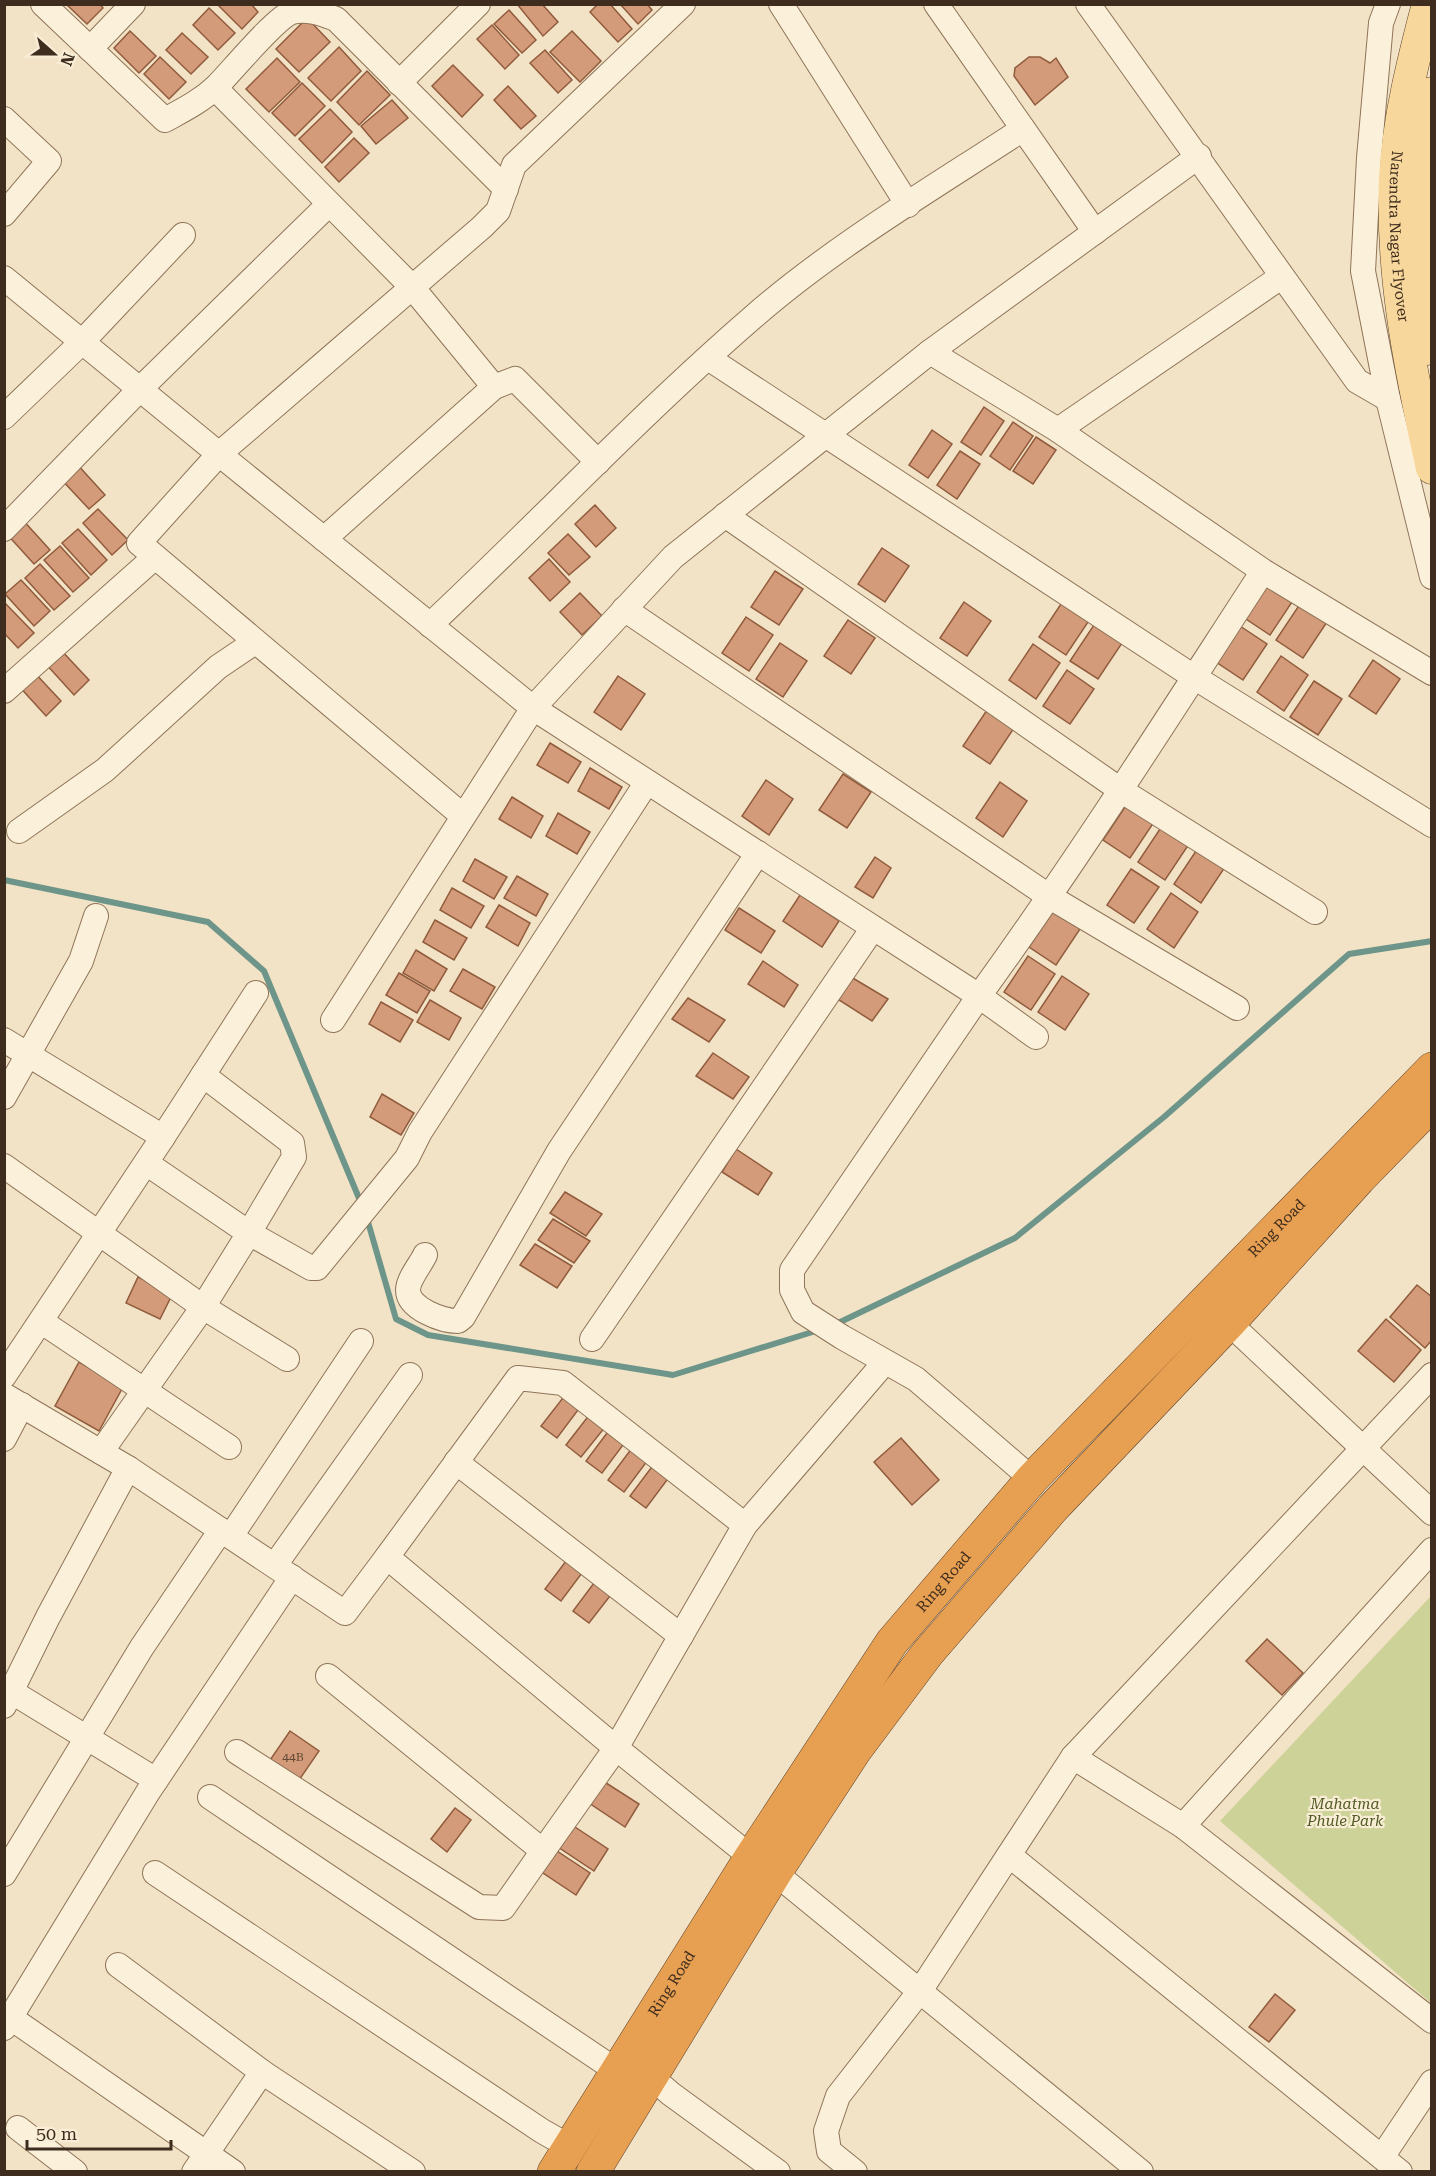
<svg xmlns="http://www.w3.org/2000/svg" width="1436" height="2176" viewBox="0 0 1436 2176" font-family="'Roboto Serif',serif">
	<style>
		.green { fill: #cdd298 }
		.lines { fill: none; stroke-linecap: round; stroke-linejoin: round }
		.stream { stroke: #6d9589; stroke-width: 6 }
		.building { fill: #d39b79; stroke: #915b3d; stroke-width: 1.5 }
		.minor-casing { stroke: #8f7459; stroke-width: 26 }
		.major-casing { stroke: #5d422e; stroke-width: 33 }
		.highway-casing { stroke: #5d422e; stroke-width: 34 }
		.minor { stroke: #fbf0da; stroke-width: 24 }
		.major { stroke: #f7d79b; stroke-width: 32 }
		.highway { stroke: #e79f51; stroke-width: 33 }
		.labels { text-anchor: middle; stroke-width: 4.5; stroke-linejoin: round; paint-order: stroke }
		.number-label { font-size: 12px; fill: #634835 }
		.street-label { font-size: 15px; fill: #3e2d1e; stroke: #f9edd6 }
		.park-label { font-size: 15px; font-style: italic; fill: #505c23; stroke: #f9edd6 }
	</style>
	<rect width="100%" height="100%" fill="#f2e3c6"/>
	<path class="green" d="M1431,1596V2003L1220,1821Z"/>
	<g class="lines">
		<g class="stream">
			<path d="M4,880L208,922L264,971L361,1203"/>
			<path d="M366,1215L396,1319L428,1335L673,1375L819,1330"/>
			<path d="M834,1325L1015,1238L1164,1117L1349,954L1432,941"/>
		</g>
	</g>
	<g class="building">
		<path d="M66,4H100L103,8L87,24Z"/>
		<path d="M217,4H251L258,12L242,29Z"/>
		<path d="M517,4H542L558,22L543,36Z"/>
		<path d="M598,4H610L632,29L618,42L590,12Z"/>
		<path d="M620,4H647L652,10L638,24Z"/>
		<path d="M209,8L235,33L218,50L193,25Z"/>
		<path d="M509,10L536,40L522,53L494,24Z"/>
		<path d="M307,18L330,42L299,72L276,49Z"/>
		<path d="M492,25L519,55L505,69L477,39Z"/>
		<path d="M130,31L156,56L139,73L114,48Z"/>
		<path d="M572,31L601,61L580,82L550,52Z"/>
		<path d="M182,33L208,57L191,74L166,50Z"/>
		<path d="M339,47L361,71L331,101L308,78Z"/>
		<path d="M545,50L572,80L558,93L530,63Z"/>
		<path d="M160,57L186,82L169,99L144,74Z"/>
		<path d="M1029,57H1040L1050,63L1056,58L1068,77L1035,105L1014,76L1015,68Z"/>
		<path d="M277,58L300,82L269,112L246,89Z"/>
		<path d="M453,65L483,95L462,117L432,86Z"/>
		<path d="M367,71L390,95L359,125L337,102Z"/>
		<path d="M302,83L325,106L295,136L272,113Z"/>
		<path d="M508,86L536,116L521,129L494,100Z"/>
		<path d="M392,100L408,118L376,144L361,126Z"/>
		<path d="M330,109L352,132L322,163L299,139Z"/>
		<path d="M354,138L369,153L339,182L325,167Z"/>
		<path d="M984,407L1004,421L981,455L961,442Z"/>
		<path d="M1013,422L1033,436L1010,470L990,456Z"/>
		<path d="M932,430L952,444L928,478L909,465Z"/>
		<path d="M1036,437L1056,450L1033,484L1013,471Z"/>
		<path d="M960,451L980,464L957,499L937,485Z"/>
		<path d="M76,463L105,495L89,509L60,478Z"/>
		<path d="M595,505L616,528L596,547L575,524Z"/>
		<path d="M98,509L128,540L112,555L83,523Z"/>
		<path d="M21,518L50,550L34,564L5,532Z"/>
		<path d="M78,529L107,560L91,575L62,543Z"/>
		<path d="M568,534L590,557L569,575L548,553Z"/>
		<path d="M60,546L89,578L73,592L44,560Z"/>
		<path d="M882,548L909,566L885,602L858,584Z"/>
		<path d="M549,559L570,582L550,601L529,578Z"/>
		<path d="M40,564L70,596L54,610L25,578Z"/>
		<path d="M775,571L803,589L779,625L751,607Z"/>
		<path d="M21,580L50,611L34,626L5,594Z"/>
		<path d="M1267,581L1294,599L1270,635L1243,617Z"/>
		<path d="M580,593L602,616L582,635L560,612Z"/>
		<path d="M1063,601L1090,619L1066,655L1039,637Z"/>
		<path d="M4,602L34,633L18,648L4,633Z"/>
		<path d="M964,602L991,621L967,656L940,638Z"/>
		<path d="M1300,604L1327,622L1303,658L1276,640Z"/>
		<path d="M746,617L773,635L749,671L722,653Z"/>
		<path d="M848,620L875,638L851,674L824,656Z"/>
		<path d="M1094,625L1122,643L1098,679L1070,661Z"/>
		<path d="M1240,626L1267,644L1243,680L1216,662Z"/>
		<path d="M780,643L807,661L783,697L756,679Z"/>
		<path d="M1033,644L1060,663L1036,699L1009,680Z"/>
		<path d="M60,649L89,680L74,695L45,663Z"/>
		<path d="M1281,656L1308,675L1284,711L1257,692Z"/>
		<path d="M1373,660L1400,679L1376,714L1349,696Z"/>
		<path d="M32,670L61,701L46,716L17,684Z"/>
		<path d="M1067,670L1094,689L1070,724L1043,706Z"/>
		<path d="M618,676L645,694L621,730L594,712Z"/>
		<path d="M1314,681L1342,699L1318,735L1290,717Z"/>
		<path d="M987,710L1014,728L990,764L963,746Z"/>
		<path d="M550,743L581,762L568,783L537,765Z"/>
		<path d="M590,768L622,787L609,809L578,791Z"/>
		<path d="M843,774L871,792L847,828L819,810Z"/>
		<path d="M766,780L793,799L769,835L742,816Z"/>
		<path d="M1000,782L1027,801L1003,837L976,818Z"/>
		<path d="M512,797L543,816L531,838L499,819Z"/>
		<path d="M1127,804L1154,822L1130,858L1103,840Z"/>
		<path d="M558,813L590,832L577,854L546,836Z"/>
		<path d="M1162,826L1189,844L1165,880L1138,862Z"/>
		<path d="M1198,848L1225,867L1201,903L1174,884Z"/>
		<path d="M875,857L891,868L873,898L855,887Z"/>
		<path d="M475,859L507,877L494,899L463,881Z"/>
		<path d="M1131,869L1159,887L1134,923L1107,905Z"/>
		<path d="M517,876L548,894L536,916L504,898Z"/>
		<path d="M452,888L484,906L471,928L440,910Z"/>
		<path d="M1171,893L1198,912L1174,948L1147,929Z"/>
		<path d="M800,895L839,921L822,947L783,921Z"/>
		<path d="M499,905L530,923L518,946L486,927Z"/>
		<path d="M739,908L775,931L761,953L725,930Z"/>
		<path d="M1053,911L1080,929L1056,965L1029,947Z"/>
		<path d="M435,920L467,938L454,960L423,942Z"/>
		<path d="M416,950L447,969L434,991L403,973Z"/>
		<path d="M1028,956L1055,974L1031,1010L1004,992Z"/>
		<path d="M763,961L798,985L784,1007L748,984Z"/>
		<path d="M463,969L495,987L482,1009L450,991Z"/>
		<path d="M399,973L430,991L417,1013L386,995Z"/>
		<path d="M1062,976L1089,994L1065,1030L1038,1012Z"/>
		<path d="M851,977L888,999L872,1021L836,998Z"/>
		<path d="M688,998L725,1020L709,1042L672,1019Z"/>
		<path d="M430,1000L461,1018L449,1040L417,1022Z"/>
		<path d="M381,1002L413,1020L400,1042L369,1024Z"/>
		<path d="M713,1053L749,1077L733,1099L696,1076Z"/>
		<path d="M382,1094L414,1113L401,1135L370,1117Z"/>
		<path d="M736,1149L772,1173L758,1195L722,1172Z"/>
		<path d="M565,1192L602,1214L586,1236L550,1213Z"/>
		<path d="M553,1219L590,1241L574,1263L538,1240Z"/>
		<path d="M535,1244L572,1266L557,1288L520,1265Z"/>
		<path d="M138,1277L173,1293L160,1319L126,1303Z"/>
		<path d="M1417,1285L1432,1297V1340L1425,1348L1390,1317Z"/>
		<path d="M1386,1319L1421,1350L1394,1382L1358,1351Z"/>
		<path d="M79,1362L123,1387L99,1431L55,1406Z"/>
		<path d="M566,1394L581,1406L557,1438L541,1426Z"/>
		<path d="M590,1414L606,1426L581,1457L566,1445Z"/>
		<path d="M610,1429L626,1441L602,1473L586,1461Z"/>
		<path d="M901,1438L939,1480L912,1505L874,1462Z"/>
		<path d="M632,1448L648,1460L624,1492L608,1480Z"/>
		<path d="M654,1464L670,1476L646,1508L630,1496Z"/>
		<path d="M569,1557L585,1569L561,1601L545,1589Z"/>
		<path d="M597,1579L613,1592L589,1623L573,1611Z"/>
		<path d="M1267,1639L1303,1673L1282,1695L1246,1661Z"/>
		<path d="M290,1731L319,1751L297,1783L268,1763Z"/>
		<path d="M603,1781L639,1804L625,1827L589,1803Z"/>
		<path d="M455,1808L471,1820L447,1852L431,1839Z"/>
		<path d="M572,1825L608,1849L594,1871L558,1847Z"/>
		<path d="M554,1849L590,1873L576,1895L540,1871Z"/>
		<path d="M1275,1994L1295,2010L1269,2042L1249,2027Z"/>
	</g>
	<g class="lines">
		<defs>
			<g id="minor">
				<path d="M43,4L165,120C183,110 201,101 216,87C231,72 275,18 292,12C307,8 322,14 336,19L506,189"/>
				<path d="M781,4L908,205"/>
				<path d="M936,4L1095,232"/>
				<path d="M1088,4L1357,381L1388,399"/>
				<path d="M1388,4L1381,23L1369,158L1363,271L1388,399L1432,577"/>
				<path d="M90,49L133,4"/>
				<path d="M399,83L478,4"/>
				<path d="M215,88L412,287L494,387L324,539"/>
				<path d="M4,119L49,161L4,214"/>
				<path d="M4,278L219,454L139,543L463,816"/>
				<path d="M930,352L1199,156"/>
				<path d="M708,358L1194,677L1432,825"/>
				<path d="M494,387L515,379L598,462"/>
				<path d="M4,417L82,342L183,235"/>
				<path d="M1058,430L1281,277"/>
				<path d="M725,515L1122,791L1315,912"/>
				<path d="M4,529L140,389L329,204"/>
				<path d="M1263,571C1170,714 1079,858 979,996L533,708L673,557L930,352L1058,430L1263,571L1432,673"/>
				<path d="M624,609L1050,897L1237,1008"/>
				<path d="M430,625C538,524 640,415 752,318C833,247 933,188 1023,129"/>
				<path d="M4,691L155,557"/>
				<path d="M19,831L105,770L218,667L255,642"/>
				<path d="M333,1020L533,708L219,454L482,227L498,211L514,165L683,4"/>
				<path d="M4,1040L163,1137L4,1376"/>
				<path d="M203,1075L292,1143L294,1157L249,1233L311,1268H317L407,1158L420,1132L647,782"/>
				<path d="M4,1097L81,961L96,916"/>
				<path d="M163,1137L256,993"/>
				<path d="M4,1166L203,1307L287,1359"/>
				<path d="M425,1255C421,1264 408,1279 408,1290C408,1309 443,1321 458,1321L463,1317L559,1151L758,853"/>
				<path d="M42,1322L229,1447"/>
				<path d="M1229,1323L1432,1513"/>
				<path d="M592,1339L873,928"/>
				<path d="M4,1395L128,1468L345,1613L387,1557L616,1748L751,1857L775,1873L1141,2172"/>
				<path d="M4,1439L22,1405"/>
				<path d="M101,1452L203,1307L249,1233L146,1163"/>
				<path d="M456,1462L681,1636"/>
				<path d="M1032,1479L916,1379L842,1337L803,1312L792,1290V1270L979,996L1036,1037"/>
				<path d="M231,1536L361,1341"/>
				<path d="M387,1557L518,1378L563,1383L745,1525"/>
				<path d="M275,1565L410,1375"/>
				<path d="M328,1676L543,1851L616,1748L745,1525L885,1362"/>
				<path d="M12,1692L156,1780"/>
				<path d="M4,1706L48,1617L128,1468"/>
				<path d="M237,1752L479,1907L503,1908L543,1851"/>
				<path d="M1073,1757L1183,1826L1432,2021"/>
				<path d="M210,1797L617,2071"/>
				<path d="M1183,1826L1432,1550"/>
				<path d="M1009,1855L1400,2172"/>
				<path d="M155,1873L542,2131L570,2147"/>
				<path d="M4,1874L142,1647L221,1530"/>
				<path d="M118,1965L262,2072L413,2172"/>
				<path d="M11,2018L233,2172"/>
				<path d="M4,2028L148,1792L292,1577"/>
				<path d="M651,2077L671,2094L778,2172"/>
				<path d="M18,2128L75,2172"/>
				<path d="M1382,2157L1432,2082"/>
				<path d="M194,2172L262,2072"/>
				<path d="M855,2172L829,2151L826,2131L838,2096L920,1991L1073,1757L1432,1375"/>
			</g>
			<g id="major">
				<path id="s1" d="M1428,4C1413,61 1398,120 1395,179C1391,277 1411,373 1432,468"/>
				<path d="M1427,349L1419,225V173L1432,93"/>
			</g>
			<g id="highway">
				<path id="s2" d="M554,2172L751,1857L892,1642L1032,1479L1432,1069"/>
				<path d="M593,2172L775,1873L856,1749L927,1654L1053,1508L1229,1323L1359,1179L1432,1104"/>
			</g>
		</defs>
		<use href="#minor" class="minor-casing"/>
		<use href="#major" class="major-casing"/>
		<use href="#highway" class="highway-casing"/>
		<use href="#minor" class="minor"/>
		<use href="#major" class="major"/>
		<use href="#highway" class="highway"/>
	</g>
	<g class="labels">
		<g class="number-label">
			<text x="293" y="1761">44B</text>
		</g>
		<g class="street-label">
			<text dy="5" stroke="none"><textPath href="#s1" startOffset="236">Narendra Nagar Flyover</textPath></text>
			<text dy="5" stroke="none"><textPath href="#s2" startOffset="1194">Ring Road</textPath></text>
			<text dy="5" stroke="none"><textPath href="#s2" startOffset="708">Ring Road</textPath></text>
			<text dy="5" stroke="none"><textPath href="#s2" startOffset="222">Ring Road</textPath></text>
		</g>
		<g class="park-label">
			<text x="1345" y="1809">Mahatma<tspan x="1345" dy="17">Phule Park</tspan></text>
		</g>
	</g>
	<rect width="1436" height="2176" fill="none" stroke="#3e2d1e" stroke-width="12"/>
	<g transform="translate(54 54) rotate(111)" stroke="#f9edd6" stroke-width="4.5" paint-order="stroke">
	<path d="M0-4.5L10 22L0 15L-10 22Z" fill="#3e2d1e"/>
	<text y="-9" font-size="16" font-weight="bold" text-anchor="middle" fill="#3e2d1e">N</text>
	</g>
	<path d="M27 2140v9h144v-9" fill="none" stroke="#3e2d1e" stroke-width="3"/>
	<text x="36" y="2140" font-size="18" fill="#3e2d1e" stroke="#f9edd6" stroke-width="4.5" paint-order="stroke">50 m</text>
</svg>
